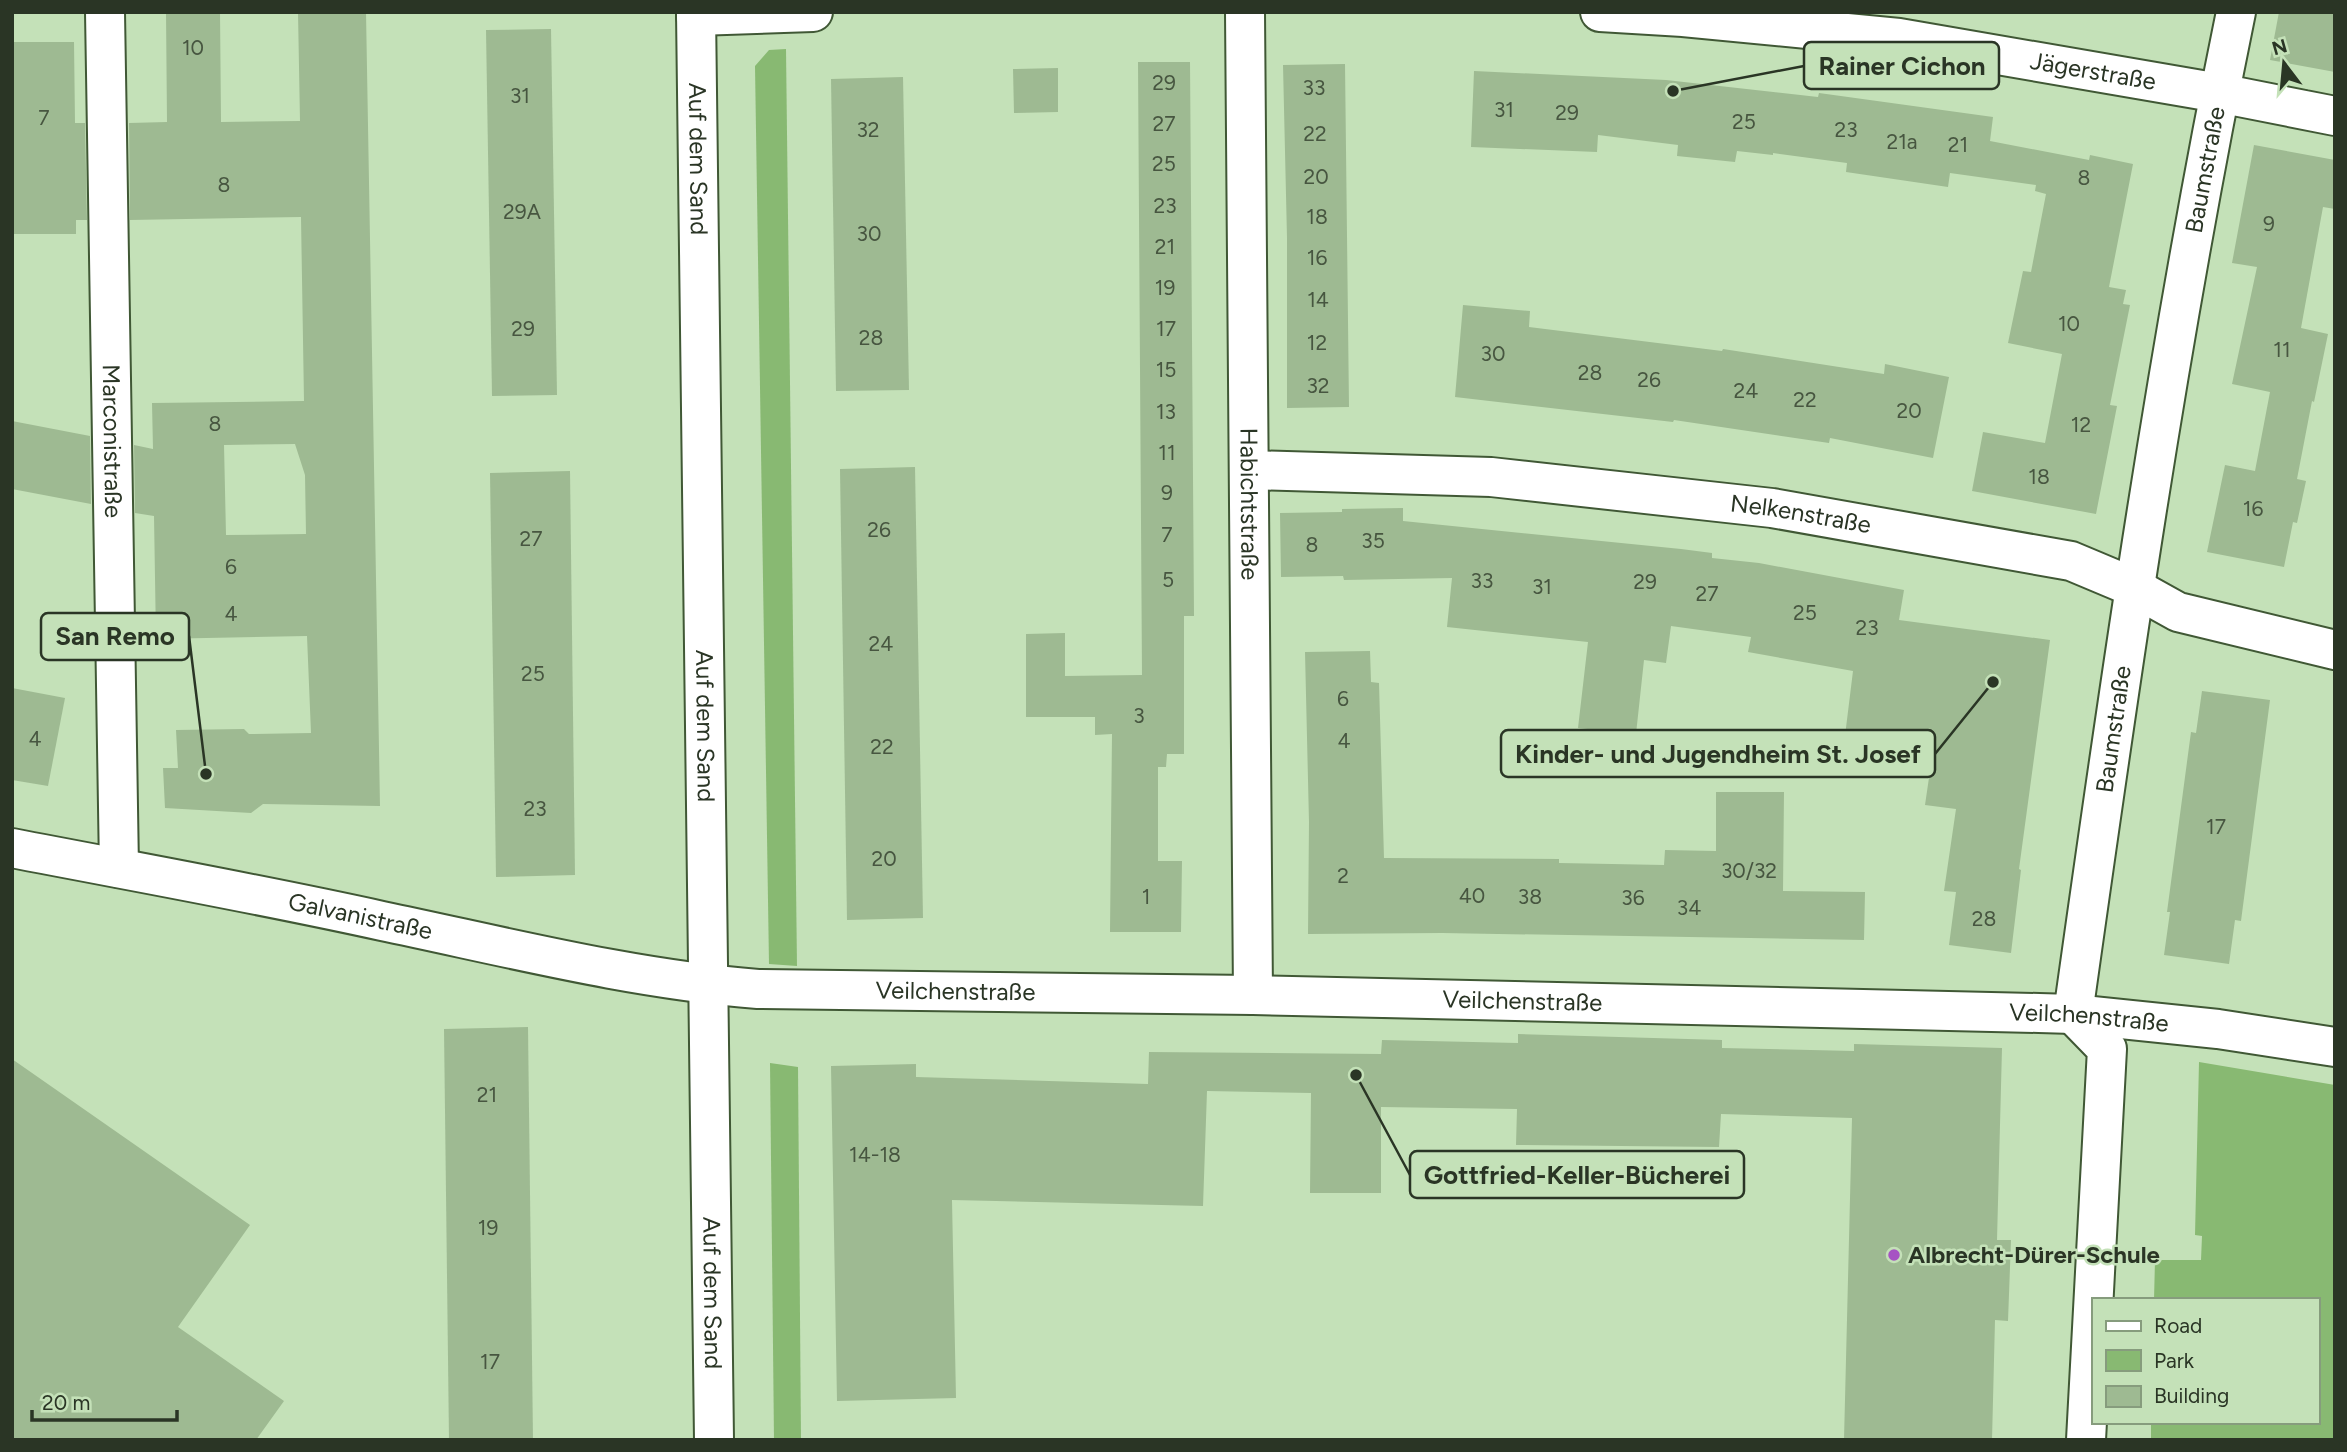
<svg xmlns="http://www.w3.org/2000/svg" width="2347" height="1452" viewBox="0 0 2347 1452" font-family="Figtree,sans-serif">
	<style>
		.green { fill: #88b972 }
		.building { fill: #9eba92; fill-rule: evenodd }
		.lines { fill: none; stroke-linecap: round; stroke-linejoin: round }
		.minor-casing { stroke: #405835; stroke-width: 42 }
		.tertiary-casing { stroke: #405835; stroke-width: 42 }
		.minor { stroke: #fff; stroke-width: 38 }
		.tertiary { stroke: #fff; stroke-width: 38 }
		.poi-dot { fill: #a653c3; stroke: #c4e1b8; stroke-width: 2.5 }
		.labels { text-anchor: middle; stroke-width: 5; stroke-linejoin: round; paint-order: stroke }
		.number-label { font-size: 21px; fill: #475640 }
		.street-label { font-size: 24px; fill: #2a3525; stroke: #c4e1b8 }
		.poi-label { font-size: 24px; font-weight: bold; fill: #2a3525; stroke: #c4e1b8; text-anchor: start }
		.leader { fill: none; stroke: #2a3525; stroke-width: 2.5 }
		.callout-dot { fill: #2a3525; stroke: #c4e1b8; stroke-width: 2.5 }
		.callout { fill: #c4e1b8; stroke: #2a3525; stroke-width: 2.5 }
		.callout-label { font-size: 26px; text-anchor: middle; font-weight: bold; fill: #2a3525 }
	</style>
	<rect width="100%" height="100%" fill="#c4e1b8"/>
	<g class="green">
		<path d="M786,49L797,966L769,964L755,66L769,50Z"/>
		<path d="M2199,1062L2335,1085V1440H2151V1422H2317V1300H2154L2155,1260H2201L2202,1236L2195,1235Z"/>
		<path d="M770,1063L798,1067L801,1440H774Z"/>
	</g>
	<g class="building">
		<path d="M166,12H220L221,122L300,121L298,12H366L380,806L263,804L251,813L165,808L163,768H178L176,730L244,729L249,734L311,733L307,636L156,639L154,516L135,513L134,445L153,449L152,403L304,401L301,217L130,220L129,123L167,122ZM295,444L305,475L306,534L226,535L224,445Z"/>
		<path d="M2279,12H2335V72L2270,60Z"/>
		<path d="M551,29L557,395L492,396L486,30Z"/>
		<path d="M12,42H74L75,123H85L87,220H76V234H12Z"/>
		<path d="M1138,62H1190L1194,616H1184V754H1167L1166,767H1158V861H1182L1181,932H1110L1112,734L1095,735V717H1026V634L1065,633V676L1142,675Z"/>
		<path d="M1345,64L1349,407L1287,408V238L1283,65Z"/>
		<path d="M1058,68V112L1014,113L1013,69Z"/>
		<path d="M1474,71L1666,80L1818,97L1819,93L1993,117L1990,141L2089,160L2090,155L2133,164L2109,287L2126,290L2123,304L2130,305L2110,405L2117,406L2096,514L1972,491L1983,432L2045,443L2062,354L2008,343L2023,271L2031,272L2046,194L2035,191L2036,185L1950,173L1948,187L1846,172L1847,163L1773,153V155L1737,151L1735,162L1677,156L1678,145L1598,135L1597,152L1471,147Z"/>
		<path d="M903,77L909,390L836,391L831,79Z"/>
		<path d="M2254,145L2335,160V209L2323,207L2301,328L2328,334L2314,402L2312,401L2297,479L2306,481L2297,523L2293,522L2284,567L2207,552L2225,465L2255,471L2270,392L2232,384L2257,267L2232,263Z"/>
		<path d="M1463,305L1530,311L1529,327L1722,351L1723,349L1884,374L1885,364L1949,377L1933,458L1830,438L1829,443L1674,420L1673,422L1455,397Z"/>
		<path d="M12,421L90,436L91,504L12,489Z"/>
		<path d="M915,467L923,918L847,920L840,469Z"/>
		<path d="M570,471L575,875L496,877L490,473Z"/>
		<path d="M1403,508V521L1681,549L1712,553V558L1759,563L1904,590L1899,620L2050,640L2019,869L2021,870L2011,953L1949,945L1956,892L1944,891L1956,809L1925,805L1931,764L1843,752L1853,671L1748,652L1751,637L1671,626L1666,663L1644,660L1636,734L1578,728L1588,642L1447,627L1452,578L1344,580L1343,576L1281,577L1280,513L1342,512V509Z"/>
		<path d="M1370,651L1371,682L1379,683L1384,858L1559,859V863L1664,865L1665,850L1716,851V792H1784L1783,891L1865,892L1864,940L1442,933L1308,934L1309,822L1305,652Z"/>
		<path d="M12,688L65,698L48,786L12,780Z"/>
		<path d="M2202,691L2270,700L2241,921L2235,920L2229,964L2164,955L2170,912H2167L2191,732L2196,733Z"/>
		<path d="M528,1027L533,1440H449L444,1029Z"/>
		<path d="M1518,1034L1722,1040V1048L1854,1051V1044L2002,1048L1997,1240H2011L2008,1321L1995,1320L1992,1440H1844L1852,1118L1721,1114L1719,1147L1516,1145L1517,1109L1381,1107V1193H1310L1311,1093L1207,1091L1203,1206L952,1200L956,1398L837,1401L831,1066L916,1064V1077L1148,1084L1149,1052L1381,1054L1382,1040L1518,1043Z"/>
		<path d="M12,1059L250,1225L178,1327L284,1401L256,1440H12Z"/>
	</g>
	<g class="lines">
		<defs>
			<g id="minor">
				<path id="s1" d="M105,12L119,868"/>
				<path id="s2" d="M1245,12L1253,995"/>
				<path id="s3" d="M1600,12L1683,17L1899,38L2219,93L2335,116"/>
				<path d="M696,16L813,12"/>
				<path id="s4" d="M1250,470L1491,477L1772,508L2071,561L2133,587L2178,612L2335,650"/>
				<path id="s5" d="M12,848C136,872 260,894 382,921C507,947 631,979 758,989L1253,995L2039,1013L2073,1014L2218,1029L2335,1047"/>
				<path id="s6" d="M2086,1440L2107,1049L2073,1014C2120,679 2168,344 2236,12"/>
			</g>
			<g id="tertiary">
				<path id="s7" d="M696,12L714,1440"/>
			</g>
		</defs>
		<use href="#minor" class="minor-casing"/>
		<use href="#tertiary" class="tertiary-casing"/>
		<use href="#minor" class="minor"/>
		<use href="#tertiary" class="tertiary"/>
	</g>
	<circle class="poi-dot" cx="1894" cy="1255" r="7"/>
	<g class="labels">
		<g class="number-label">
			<text x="193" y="55">10</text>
			<text x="1164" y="90">29</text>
			<text x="1314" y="95">33</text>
			<text x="520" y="103">31</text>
			<text x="1504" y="117">31</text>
			<text x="1567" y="120">29</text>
			<text x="44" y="125">7</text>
			<text x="1744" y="129">25</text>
			<text x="1164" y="131">27</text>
			<text x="868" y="137">32</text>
			<text x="1846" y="137">23</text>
			<text x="1315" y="141">22</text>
			<text x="1902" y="149">21a</text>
			<text x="1958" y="152">21</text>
			<text x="1164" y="171">25</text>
			<text x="1316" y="184">20</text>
			<text x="2084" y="185">8</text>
			<text x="224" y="192">8</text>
			<text x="1165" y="213">23</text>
			<text x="522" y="219">29A</text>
			<text x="1317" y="224">18</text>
			<text x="2269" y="231">9</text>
			<text x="869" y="241">30</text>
			<text x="1165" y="254">21</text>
			<text x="1317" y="265">16</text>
			<text x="1165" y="295">19</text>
			<text x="1318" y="307">14</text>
			<text x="2069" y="331">10</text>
			<text x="523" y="336">29</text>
			<text x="1166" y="336">17</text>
			<text x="871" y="345">28</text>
			<text x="1317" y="350">12</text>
			<text x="2282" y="357">11</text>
			<text x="1493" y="361">30</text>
			<text x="1166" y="377">15</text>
			<text x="1590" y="380">28</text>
			<text x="1649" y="387">26</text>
			<text x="1318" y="393">32</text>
			<text x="1746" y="398">24</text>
			<text x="1805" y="407">22</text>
			<text x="1909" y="418">20</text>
			<text x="1166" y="419">13</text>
			<text x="215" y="431">8</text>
			<text x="2081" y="432">12</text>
			<text x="1167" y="460">11</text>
			<text x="2039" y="484">18</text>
			<text x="1167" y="500">9</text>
			<text x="2253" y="516">16</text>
			<text x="879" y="537">26</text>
			<text x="1167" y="542">7</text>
			<text x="531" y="546">27</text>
			<text x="1373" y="548">35</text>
			<text x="1312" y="552">8</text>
			<text x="231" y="574">6</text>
			<text x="1168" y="587">5</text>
			<text x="1482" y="588">33</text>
			<text x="1645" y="589">29</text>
			<text x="1542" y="594">31</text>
			<text x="1707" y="601">27</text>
			<text x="1805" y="620">25</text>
			<text x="231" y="621">4</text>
			<text x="1867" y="635">23</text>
			<text x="881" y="651">24</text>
			<text x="533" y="681">25</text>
			<text x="1343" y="706">6</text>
			<text x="1139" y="723">3</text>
			<text x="35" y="746">4</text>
			<text x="1344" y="748">4</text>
			<text x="882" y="754">22</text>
			<text x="535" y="816">23</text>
			<text x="2216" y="834">17</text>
			<text x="884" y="866">20</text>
			<text x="1749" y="878">30/32</text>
			<text x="1343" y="883">2</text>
			<text x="1472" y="903">40</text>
			<text x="1146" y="904">1</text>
			<text x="1530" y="904">38</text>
			<text x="1633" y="905">36</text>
			<text x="1689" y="915">34</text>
			<text x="1984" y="926">28</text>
			<text x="487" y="1102">21</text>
			<text x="875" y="1162">14-18</text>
			<text x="488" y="1235">19</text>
			<text x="490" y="1369">17</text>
		</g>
		<g class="street-label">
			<text dy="8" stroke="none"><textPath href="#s3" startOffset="497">Jägerstraße</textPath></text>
			<text dy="8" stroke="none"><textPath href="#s7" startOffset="147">Auf dem Sand</textPath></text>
			<text dy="8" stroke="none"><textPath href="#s6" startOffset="1295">Baumstraße</textPath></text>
			<text dy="8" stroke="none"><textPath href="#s1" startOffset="429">Marconistraße</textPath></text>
			<text dy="8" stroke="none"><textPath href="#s2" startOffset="492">Habichtstraße</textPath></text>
			<text dy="8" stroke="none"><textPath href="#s4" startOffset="553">Nelkenstraße</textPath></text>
			<text dy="8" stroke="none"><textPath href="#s7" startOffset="714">Auf dem Sand</textPath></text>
			<text dy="8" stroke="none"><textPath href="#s6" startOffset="728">Baumstraße</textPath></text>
			<text dy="8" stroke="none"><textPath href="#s5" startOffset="355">Galvanistraße</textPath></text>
			<text dy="8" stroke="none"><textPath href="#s5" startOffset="957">Veilchenstraße</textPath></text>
			<text dy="8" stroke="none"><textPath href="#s5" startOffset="1524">Veilchenstraße</textPath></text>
			<text dy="8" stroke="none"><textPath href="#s5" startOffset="2091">Veilchenstraße</textPath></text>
			<text dy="8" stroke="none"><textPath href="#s7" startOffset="1281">Auf dem Sand</textPath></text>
		</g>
		<g class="poi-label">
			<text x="1908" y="1263">Albrecht-Dürer-Schule</text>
		</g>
	</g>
	<path class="leader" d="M1673 91L1804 66M206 774L189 636M1993 682L1935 754M1356 1075L1410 1175"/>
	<g class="callout-dot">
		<circle cx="1673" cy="91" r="7"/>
		<circle cx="206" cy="774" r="7"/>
		<circle cx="1993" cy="682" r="7"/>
		<circle cx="1356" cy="1075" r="7"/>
	</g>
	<g class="callout">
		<rect x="1804" y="42" width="195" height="47" rx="7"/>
		<rect x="41" y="613" width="148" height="47" rx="7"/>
		<rect x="1501" y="730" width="434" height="47" rx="7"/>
		<rect x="1410" y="1151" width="334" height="47" rx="7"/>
	</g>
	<g class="callout-label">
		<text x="1902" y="75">Rainer Cichon</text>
		<text x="115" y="645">San Remo</text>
		<text x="1718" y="763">Kinder- und Jugendheim St. Josef</text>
		<text x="1577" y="1184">Gottfried-Keller-Bücherei</text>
	</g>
	<rect width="2347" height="1452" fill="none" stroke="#2a3525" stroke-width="28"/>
	<rect x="2092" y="1298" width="228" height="126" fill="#c4e1b8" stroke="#869c7d" stroke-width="2"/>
	<rect x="2106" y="1321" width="35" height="10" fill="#ffffff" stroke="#869c7d" stroke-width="2"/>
	<text x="2154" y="1333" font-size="21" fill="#2a3525">Road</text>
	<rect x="2106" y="1350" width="35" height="21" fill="#88b972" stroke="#869c7d" stroke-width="2"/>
	<text x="2154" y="1368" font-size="21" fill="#2a3525">Park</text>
	<rect x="2106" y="1386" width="35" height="21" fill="#9eba92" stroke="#869c7d" stroke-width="2"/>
	<text x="2154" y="1403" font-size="21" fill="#2a3525">Building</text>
	<g transform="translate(2284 63) rotate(344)" stroke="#c4e1b8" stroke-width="5" paint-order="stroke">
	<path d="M0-5L12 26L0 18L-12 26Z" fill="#2a3525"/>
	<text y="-10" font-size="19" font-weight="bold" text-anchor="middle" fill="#2a3525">N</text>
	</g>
	<path d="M32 1410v10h145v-10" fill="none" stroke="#2a3525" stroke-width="3.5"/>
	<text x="42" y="1410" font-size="21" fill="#2a3525" stroke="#c4e1b8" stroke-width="5" paint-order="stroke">20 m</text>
</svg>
